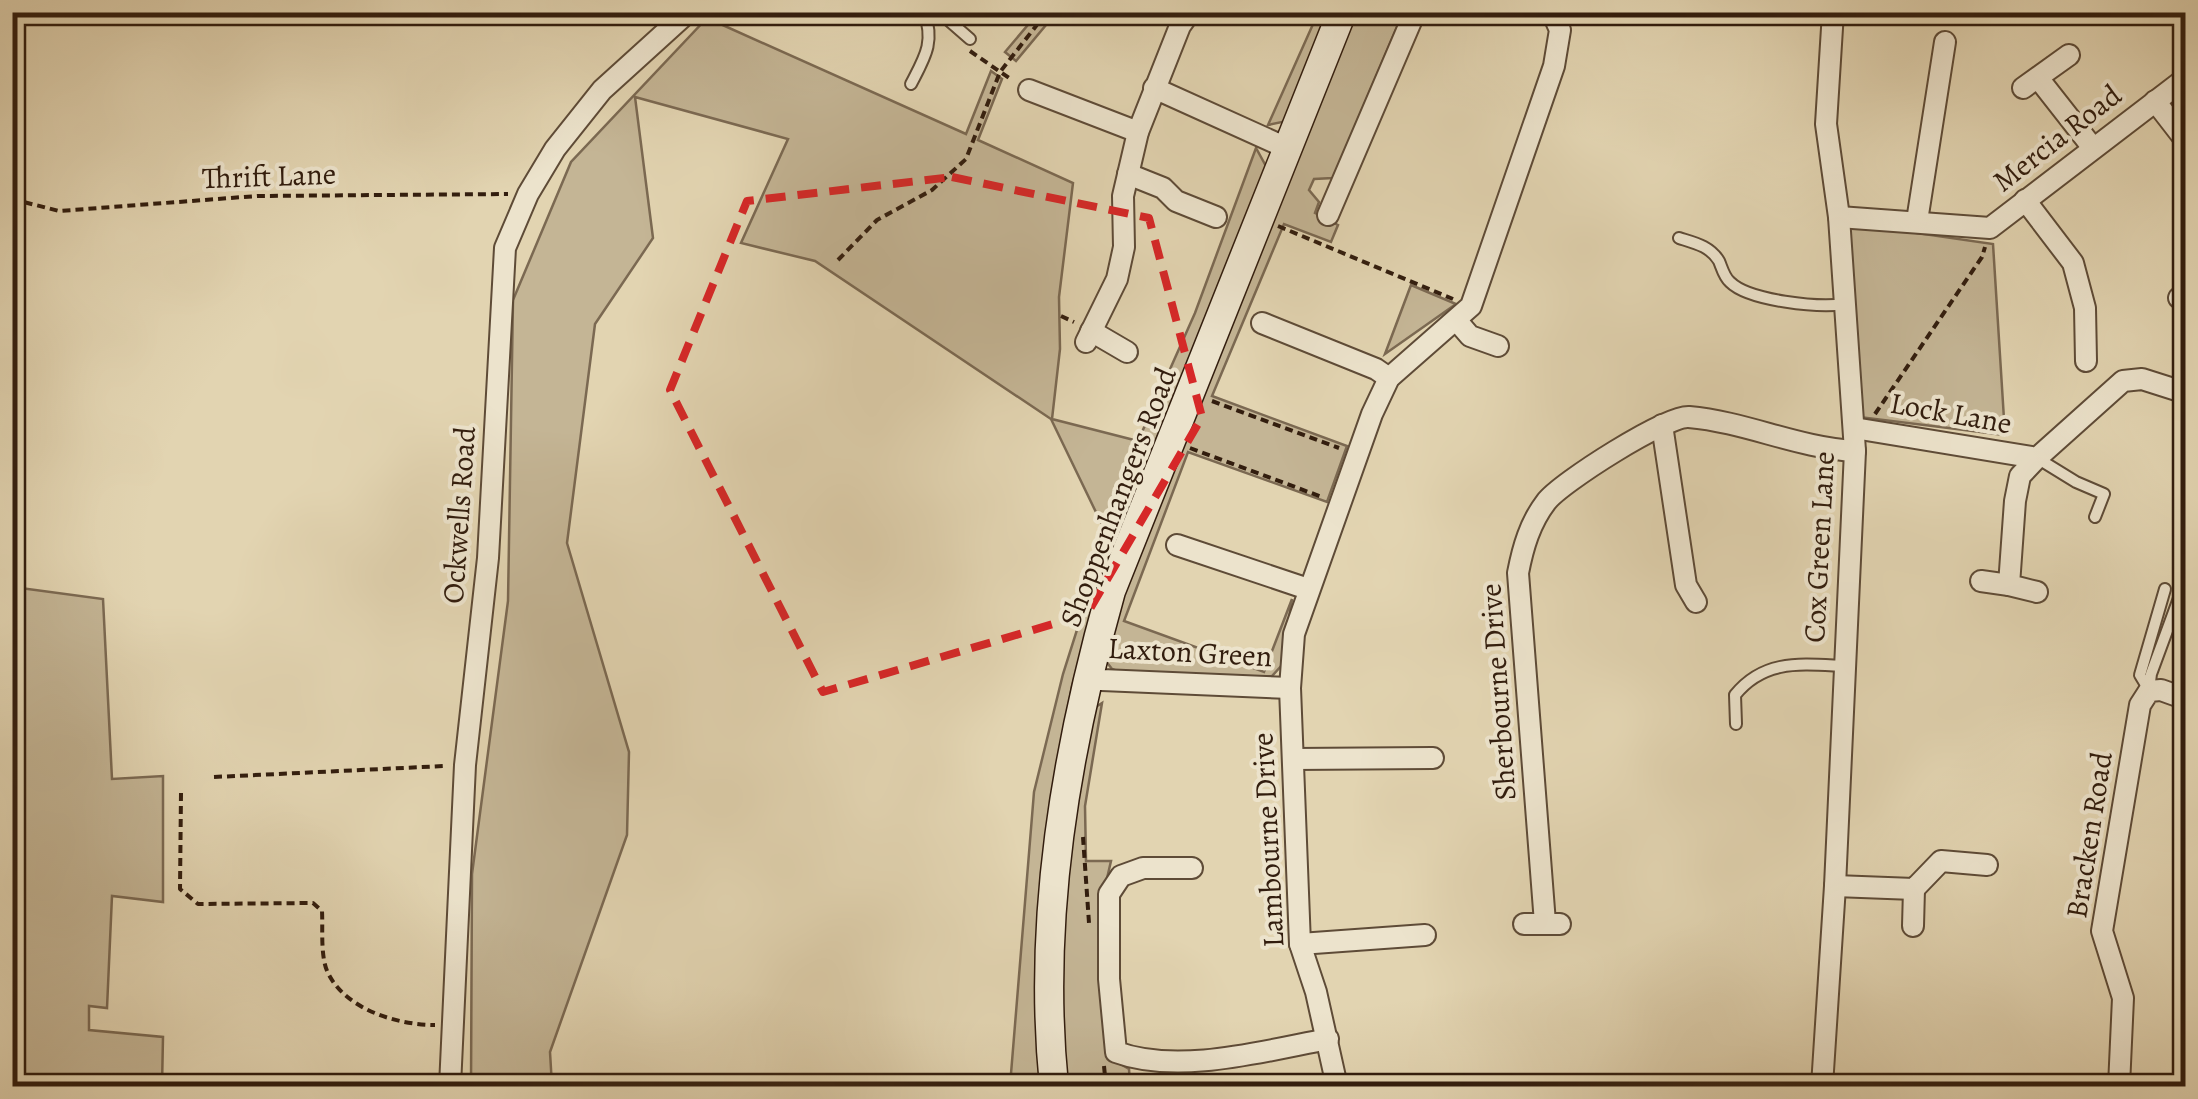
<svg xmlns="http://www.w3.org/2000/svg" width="2198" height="1099" viewBox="0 0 2198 1099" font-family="Alegreya,serif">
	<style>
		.green { fill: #c4b595; stroke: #7b6952; stroke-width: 2.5 }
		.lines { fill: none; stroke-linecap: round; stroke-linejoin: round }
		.lane-casing { stroke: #5e4b37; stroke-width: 14 }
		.street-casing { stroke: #5e4b37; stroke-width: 24 }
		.secondary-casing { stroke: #321d0e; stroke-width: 31 }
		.path { stroke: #321d0e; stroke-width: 4; stroke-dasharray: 8 5; stroke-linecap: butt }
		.lane { stroke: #ece3cc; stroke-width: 10 }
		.street { stroke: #ece3cc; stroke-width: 20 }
		.secondary { stroke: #ece3cc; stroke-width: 28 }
		.marked { fill: none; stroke: #d62828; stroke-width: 8; stroke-dasharray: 20 12; stroke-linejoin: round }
		.labels { text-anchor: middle; stroke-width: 8; stroke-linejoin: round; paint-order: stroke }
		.street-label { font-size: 30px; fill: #321d0e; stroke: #ece3cc }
	</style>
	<rect width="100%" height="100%" fill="#e2d4b1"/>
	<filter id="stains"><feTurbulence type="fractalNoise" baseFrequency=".002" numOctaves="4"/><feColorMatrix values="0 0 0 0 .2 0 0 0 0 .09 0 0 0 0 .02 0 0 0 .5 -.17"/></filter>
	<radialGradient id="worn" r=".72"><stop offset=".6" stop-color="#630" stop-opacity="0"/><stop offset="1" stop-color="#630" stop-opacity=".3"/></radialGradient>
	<g class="green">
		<path d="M1038,13H1056L1016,61L1005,52Z"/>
		<path d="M1318,13H1332L1287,121L1268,125Z"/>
		<path d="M1355,13H1403L1333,178L1314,179L1309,190L1319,202L1315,213L1338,225L1331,242L1284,224L1212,396L1347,446L1327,502L1188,452L1124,621L1264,672L1292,599L1282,665L1272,676L1253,679L1129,676L1112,669L1102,656L1177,444Z"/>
		<path d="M707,18L966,134L991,71L1002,79L978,140L1073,183L1059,297L1060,349L1052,419L1138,441L1195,313L1256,148L1267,168L1154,445L1105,576L1072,686L1051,808L1041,1086H1010L1034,792L1063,674L1107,535L1051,419L815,261L741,243L788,139L635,97L653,238L595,324L567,543L629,752L627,835L550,1052L552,1086H471L472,874L508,601L513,300L571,162Z"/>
		<path d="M1848,223L1993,244L2005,435L1859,417Z"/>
		<path d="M1411,285L1456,304L1385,354Z"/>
		<path d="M13,587L103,599L112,779L163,776V902L112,896L107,1008L89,1006V1030L163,1037L162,1086H13Z"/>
		<path d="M1102,703L1085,806L1086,861H1111L1105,887L1110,1058L1129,1069L1130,1085L1064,1086L1059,949L1088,712Z"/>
	</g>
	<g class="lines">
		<defs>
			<g id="lane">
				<path d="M939,12L970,39"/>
				<path d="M911,84C925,57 935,42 924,12"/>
				<path d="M1679,238C1695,243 1710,246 1719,261C1722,268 1724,277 1730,282C1749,301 1819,308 1845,304"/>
				<path d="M2037,458L2076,482L2104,494L2095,517"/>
				<path d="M2149,690L2151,674L2182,590L2186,592"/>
				<path d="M2149,690L2140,675L2165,589"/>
				<path d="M1736,724L1735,695C1764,659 1801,664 1843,666"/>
			</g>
			<g id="street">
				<path d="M2038,78L2093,148"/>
				<path d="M1154,88L1289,149"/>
				<path d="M2023,88L2069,55"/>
				<path d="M1029,90L1138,132"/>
				<path d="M2155,101L2186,141"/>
				<path d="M1128,174L1163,188L1176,201L1216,217"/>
				<path d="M2025,200L2073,263L2085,308L2086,361"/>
				<path d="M1328,215L1415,12"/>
				<path d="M1839,217L1990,228L2186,78"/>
				<path d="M1917,221L1945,42"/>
				<path d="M2179,298L2186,300"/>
				<path d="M1457,321L1470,336L1498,346"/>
				<path d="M1262,323L1376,369L1389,378"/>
				<path d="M1091,331L1127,352"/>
				<path d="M1086,342L1117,279L1124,247L1123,196L1138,132L1180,26L1190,12"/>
				<path d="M1662,425L1686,585L1696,602"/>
				<path d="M1854,428L2037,458L2123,381L2142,379L2186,393"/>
				<path d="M1177,545L1308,589"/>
				<path d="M1981,581L2009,585"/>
				<path d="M2037,592L2009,585L2015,501L2020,476L2037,458"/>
				<path d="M1087,676L1102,680L1290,688"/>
				<path d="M1294,759L1433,758"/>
				<path d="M1192,868H1143L1121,876L1109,894V979L1116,1052C1178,1075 1264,1051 1328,1039"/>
				<path d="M1835,886L1914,889L1941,861L1987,865"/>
				<path d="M1545,923L1518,573C1523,547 1530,523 1546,502C1560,483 1667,415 1689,417C1746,422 1798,448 1855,451"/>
				<path d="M1524,924H1560"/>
				<path d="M1913,926L1914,889"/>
				<path d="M1300,944L1425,935"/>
				<path d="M450,1086L465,765L488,558L505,248L528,194L555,149L602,90L688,12"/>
				<path d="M1337,1086L1316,992L1300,944L1290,688L1294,634L1372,414L1389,378L1471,306L1554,66L1560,30L1552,12"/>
				<path d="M1822,1086L1835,886L1855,451L1839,217L1826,124L1833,12"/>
				<path d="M2119,1086L2123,998L2102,931L2140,705L2149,691L2161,690L2186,699"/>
			</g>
			<path id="secondary" d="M1054,1086C1037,919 1066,751 1111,591L1342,12"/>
		</defs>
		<use href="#lane" class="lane-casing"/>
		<use href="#street" class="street-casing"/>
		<use href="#secondary" class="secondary-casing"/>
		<g class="path">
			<path d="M970,51L1012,80"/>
			<path d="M12,199L59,211L257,196L508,194"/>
			<path d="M1278,226L1453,299"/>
			<path d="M838,260L877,220L932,190L966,159L1000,72L1047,12"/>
			<path d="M1061,316L1074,322"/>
			<path d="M1212,401L1339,448"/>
			<path d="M1875,414L1982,257L1985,247"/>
			<path d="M1190,448L1322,497"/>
			<path d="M214,777L445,766"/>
			<path d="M181,793L180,889L198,904L313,903L322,911C323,928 320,957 328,973C346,1010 398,1025 435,1025"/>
			<path d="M1083,837L1089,923"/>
			<path d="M1104,1066L1106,1086"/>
		</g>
		<use href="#lane" class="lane"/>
		<use href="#street" class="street"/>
		<use href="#secondary" class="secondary"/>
	</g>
	<path class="marked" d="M952,177L1149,218L1202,417L1087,614L823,692L670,390L747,201Z"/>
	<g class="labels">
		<g class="street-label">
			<text transform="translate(2057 138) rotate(-38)" y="10">Mercia Road</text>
			<text transform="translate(269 176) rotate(-2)" y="10">Thrift Lane</text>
			<text transform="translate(1951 413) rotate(10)" y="10">Lock Lane</text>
			<text transform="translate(1118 497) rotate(-69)" y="10">Shoppenhangers Road</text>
			<text transform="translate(459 515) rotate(-86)" y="10">Ockwells Road</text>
			<text transform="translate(1819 547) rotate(-87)" y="10">Cox Green Lane</text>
			<text transform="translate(1190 652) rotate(3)" y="10">Laxton Green</text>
			<text transform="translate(1498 692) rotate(-94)" y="10">Sherbourne Drive</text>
			<text transform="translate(2089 835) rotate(-81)" y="10">Bracken Road</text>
			<text transform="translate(1268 840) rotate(-93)" y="10">Lambourne Drive</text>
		</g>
	</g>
	<rect width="2198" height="1099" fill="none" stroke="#e2d4b1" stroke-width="50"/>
	<rect x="15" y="15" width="2168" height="1069" fill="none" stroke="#321d0e" stroke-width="5"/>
	<rect x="25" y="25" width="2148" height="1049" fill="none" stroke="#321d0e" stroke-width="2.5"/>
	<rect width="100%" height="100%" filter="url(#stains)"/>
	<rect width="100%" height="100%" fill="url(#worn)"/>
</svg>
